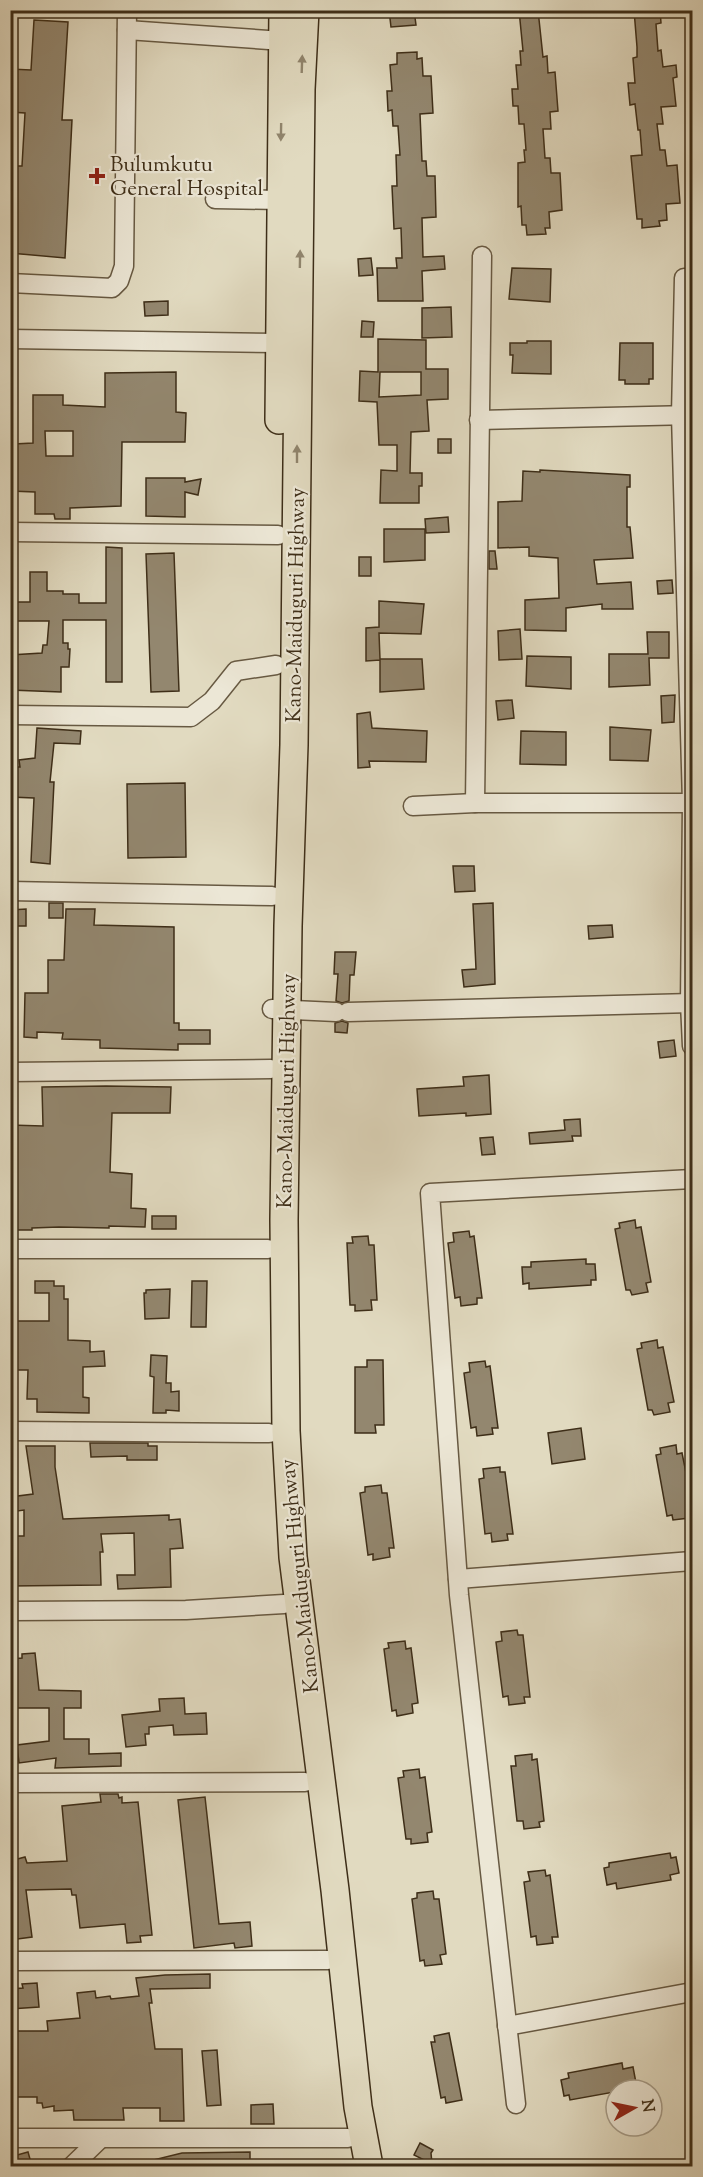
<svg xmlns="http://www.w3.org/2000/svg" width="703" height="2177" viewBox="0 0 703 2177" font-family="'Sorts Mill Goudy',serif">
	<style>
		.building { fill: #93876f; stroke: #3e2e18; stroke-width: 1.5; fill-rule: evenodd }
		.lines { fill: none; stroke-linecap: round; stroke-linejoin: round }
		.minor-casing { stroke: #675942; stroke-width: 21 }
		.highway-casing { stroke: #3e2e18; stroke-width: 30 }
		.minor { stroke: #ece7d6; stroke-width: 18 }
		.highway { stroke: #e1dac0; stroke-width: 27 }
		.oneway { fill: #90846c }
		.poi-dot { fill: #8f2418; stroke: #ece7d6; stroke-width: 2 }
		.labels { text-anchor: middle; stroke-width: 4.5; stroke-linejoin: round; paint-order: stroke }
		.poi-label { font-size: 21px; fill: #3e2e18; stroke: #ece7d6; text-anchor: start }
		.street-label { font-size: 21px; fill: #3e2e18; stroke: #ece7d6 }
	</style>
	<rect width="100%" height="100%" fill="#e1dac0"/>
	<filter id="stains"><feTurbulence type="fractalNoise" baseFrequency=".00333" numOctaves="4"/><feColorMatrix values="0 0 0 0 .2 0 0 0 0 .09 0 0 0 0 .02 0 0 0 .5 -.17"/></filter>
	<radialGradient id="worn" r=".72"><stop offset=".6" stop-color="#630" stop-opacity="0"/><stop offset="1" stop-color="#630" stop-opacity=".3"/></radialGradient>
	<g class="building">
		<path d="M389,10H414L416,25L391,27Z"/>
		<path d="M519,10H538L543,57L547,56L548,73L555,72L558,111L550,112L551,129H543L545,158H550L551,173H560L562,210L549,212L550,228H545L546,234L527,235L526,225H522L521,206L518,207V163L525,162L524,150H526L524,124H519L518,106H513L512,89H518L516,65H521L520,51H523Z"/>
		<path d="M634,10H660L661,23L656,24L658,51L661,50L663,67L676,65L677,77L673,78L676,106L661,107L663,124H657L660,150H665L667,166L677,165L680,203L666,204L667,220L659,221L660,226L642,228V219H637L631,156L642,155L640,130H638L635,104L630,105L628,83H635L633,58L637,57V47Z"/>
		<path d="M34,20L68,22L62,120H72L65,258L10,253V166H22L25,113L10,112V69L31,70Z"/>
		<path d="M417,52V59L422,58L423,76H431L433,113L420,114L422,161H426L427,176H435L436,217L422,218L423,257L444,256L445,269L422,271L423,301H378L377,268H397L396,258H402L401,228L394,229L392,186H397L396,155H400L398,126H393L392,110L388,111L387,91H392L390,65L397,64V53Z"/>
		<path d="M371,258L373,275L359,276L358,259Z"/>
		<path d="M512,268L551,269L550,302L509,299Z"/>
		<path d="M168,301V315L145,316L144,302Z"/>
		<path d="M451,307L452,337L422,338V308Z"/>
		<path d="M362,321L374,322L373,337H361Z"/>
		<path d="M378,339L426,340V369H448V399L427,400L429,431L411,432L410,473H422V486H419V503H380L381,470L397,471V445H379L377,402L359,401L360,371L378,372ZM380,372H421V395L379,397Z"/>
		<path d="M527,341H551V374L512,373L513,355H510V343H527Z"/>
		<path d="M620,343H653V379H649V384H625V380H619Z"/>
		<path d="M176,372V412L186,413L185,442H122L121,506L70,508V519H55L54,514H35V492L10,491V470H14V444L33,443V395H63V405L105,407V373ZM45,431H73V456H46Z"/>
		<rect x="438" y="439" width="13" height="14"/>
		<path d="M540,470L630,475V487H627V527H630L633,558L594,560L597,584L631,582L633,609H602V604L566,608V631L525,630V600L559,598L558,558L529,556V547L498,548V502L522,501L523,471L540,472Z"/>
		<path d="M146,478H185V482L201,479L198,495L185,492V517L146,516Z"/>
		<path d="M448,517L449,532L426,533L425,519Z"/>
		<path d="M384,529H425V560L384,562Z"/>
		<path d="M106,547L122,548V682H106V620H63V643H68V649H70L69,667H61V692L10,690V655L42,653L43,645H47L49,621H10V602H30V572H47V591H63V594H79V603H106Z"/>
		<path d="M489,551H495L497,569H489Z"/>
		<path d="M174,553L179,691L151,692L146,554Z"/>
		<rect x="359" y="557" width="12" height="19"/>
		<path d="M672,580L673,593L658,594L657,581Z"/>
		<path d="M379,601L424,604L421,634L379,633L380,659H422L424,689L380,692V660L366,661V628L379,627Z"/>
		<path d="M520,629L522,659L499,660L498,631Z"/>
		<path d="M647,632H669V658H649L650,685L609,687V654H648Z"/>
		<path d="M527,656L571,657V689L526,686Z"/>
		<path d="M675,695L674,722L662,723L661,696Z"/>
		<path d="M512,700L514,718L498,720L496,701Z"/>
		<path d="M370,712L372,728L427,731L426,762L369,761L370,767L358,768L357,714Z"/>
		<path d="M610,727L651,730L648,761L610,760Z"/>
		<path d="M37,728L81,731L80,744L54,743L50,782H54L50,864L31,862L34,798L10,797L11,767H20L19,760L35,758Z"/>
		<path d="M521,731L566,732V765L520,764Z"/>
		<path d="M185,783L186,857L128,858L127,784Z"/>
		<path d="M453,866H474L475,891L455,892Z"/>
		<rect x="49" y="903" width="14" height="15"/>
		<path d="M493,903L495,984L464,987L462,970L476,969L473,904Z"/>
		<path d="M26,909V926H14V922H10V910Z"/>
		<path d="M66,909H95L94,925L174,927V1023H179V1030H210V1044H178V1050L100,1048V1040L62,1039L63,1033L37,1032V1038L24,1037L25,993H48V960H64Z"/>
		<path d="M612,925L613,937L589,939L588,926Z"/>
		<path d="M335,952H356L354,975H350L349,1001L342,1003L336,1001L338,974H334Z"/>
		<path d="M342,1021L348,1023L347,1033L335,1032V1023Z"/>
		<path d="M674,1040L676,1056L660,1058L658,1042Z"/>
		<path d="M489,1075L491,1114L466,1116V1113L419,1116L417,1089L464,1086L463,1077Z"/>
		<path d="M106,1086L171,1087L170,1113H112L110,1172L132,1174L131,1208L146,1209L145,1227L109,1226V1228L59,1227L32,1228V1230H10V1125L43,1126L42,1087Z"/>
		<path d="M580,1119L581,1136H572L573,1141L530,1144L529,1133L565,1130L564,1120Z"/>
		<path d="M493,1137L495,1154L482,1155L480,1138Z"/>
		<rect x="152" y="1216" width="24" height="13"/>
		<path d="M635,1220L636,1228L641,1227L651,1282L646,1283L648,1292L632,1295L630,1290H626L615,1229L620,1228L619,1223Z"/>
		<path d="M469,1231L470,1237L474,1236L482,1298H477V1304L461,1306L460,1297L455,1298L448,1243L454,1242L453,1233Z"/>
		<path d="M368,1236L369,1245H374L377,1300H371L372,1310L355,1311V1305H350L347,1243H353L352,1237Z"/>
		<path d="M586,1259V1264H595L596,1280H591V1285L529,1289V1283L523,1284L522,1267H531V1262Z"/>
		<path d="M35,1281H54V1286H64V1299H68V1340L90,1341V1352L104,1351L105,1366L83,1367V1397L89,1398V1413L37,1412V1399H27L28,1370H10V1321H49V1293H35Z"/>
		<path d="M192,1281H207L206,1327H191Z"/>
		<path d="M170,1289L169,1318L145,1319L144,1293H146V1290Z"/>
		<path d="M657,1340L658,1348L663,1347L674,1402L668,1403L670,1412L654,1415L652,1410H648L637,1349L642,1348L641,1343Z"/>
		<path d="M151,1355L167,1356L166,1383H171V1392L179,1391V1411L166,1410V1413H153L154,1377L150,1376Z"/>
		<path d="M367,1360H383L384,1425H375L376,1433H355V1367H367Z"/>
		<path d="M485,1361L486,1367L490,1366L498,1428H492L493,1434L477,1436L476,1427L471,1428L464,1373L470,1372L469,1363Z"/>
		<path d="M581,1428L585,1459L552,1464L548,1433Z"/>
		<path d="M90,1443H148V1446H157V1460H127V1456L91,1457Z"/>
		<path d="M676,1445L677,1454L682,1453L693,1507L687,1508L689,1518L673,1520L672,1515L667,1516L656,1455L661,1454L660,1448Z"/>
		<path d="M26,1446H55V1467L63,1519L169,1515V1520L180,1519L183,1548L170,1549L171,1587L118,1589L117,1575H135L134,1533L101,1534L103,1552H100L101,1585L10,1586V1536H24V1510L10,1512V1497L33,1494Z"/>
		<path d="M500,1467V1472H505L513,1534H507L508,1540L492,1542L491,1533L485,1534L479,1479L484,1478L483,1469Z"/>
		<path d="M381,1485L382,1493H387L394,1548H389L390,1557L373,1560V1554L368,1555L360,1493L365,1492V1487Z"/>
		<path d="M517,1630L518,1635H523L530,1697H524L525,1703L509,1705L508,1696L503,1697L496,1642L502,1641L501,1632Z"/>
		<path d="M405,1641L406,1649L411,1648L418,1703L412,1704L413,1713L397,1716L396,1710L392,1711L384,1649L389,1648L388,1643Z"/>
		<path d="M35,1653L39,1690L81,1691V1708H64V1739H89V1754L121,1753V1766L55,1768L56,1758L19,1763L17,1745L49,1741V1708H10V1691H14L11,1659L22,1658V1654Z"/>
		<path d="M184,1698L185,1714L206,1713L207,1734L174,1735L173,1725L149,1727V1734H145L146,1745L126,1747L122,1715L160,1711L159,1699Z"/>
		<path d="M532,1754V1760L537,1759L544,1821L539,1822L540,1827L524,1829L523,1821H517L511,1766H516L515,1756Z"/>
		<path d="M419,1769L420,1778L425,1777L432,1832L427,1833L428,1842L411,1844V1839H406L398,1778L404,1777L403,1771Z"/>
		<path d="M100,1794H118L119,1798L122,1797V1803L138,1802L152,1935L140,1936L141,1942L127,1943L125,1924L80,1928L76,1895H72L71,1889L26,1890L32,1937L10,1940V1861L25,1857L27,1863L67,1861L62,1806L101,1802Z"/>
		<path d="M205,1797L219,1924L250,1922L252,1946L235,1948L234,1943L194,1948L178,1800Z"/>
		<path d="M670,1853L671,1858L676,1857L679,1873L670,1875L671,1880L617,1889L616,1883L607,1885L604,1868L609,1867V1863Z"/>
		<path d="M545,1870L546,1876L550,1875L558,1937H552L553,1943L537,1945L536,1936L531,1937L524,1882L530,1881L528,1872Z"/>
		<path d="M433,1891L434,1899H439L446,1954L440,1955L442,1964L425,1966L424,1960L420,1961L412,1899L417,1898V1893Z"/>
		<path d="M210,1974V1988L150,1989L152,2003H149L155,2049H182L184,2121H160V2108H123L124,2120H74L73,2110L54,2111V2106L43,2108L42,2103H37V2097H13L10,2031H48L47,2021L80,2018L77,1993L95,1991L96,1998L110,1996L111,1999L139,1996L136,1978L165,1975Z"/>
		<path d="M37,1983L39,2007L10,2009V1989L23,1988L22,1984Z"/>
		<path d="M449,2033L462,2100L446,2103L445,2097L441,2098L431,2042H435L434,2036Z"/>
		<path d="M217,2050L221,2105L207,2106L202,2051Z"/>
		<path d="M622,2063L623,2069L633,2067L636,2083L630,2084L631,2089L570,2100L569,2095L564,2096L561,2080L569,2078L568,2073Z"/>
		<path d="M273,2104L274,2124H251V2105Z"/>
		<path d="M420,2143L433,2150L431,2153L432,2164L414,2155Z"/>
		<path d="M28,2152L32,2166H10V2157Z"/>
		<path d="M250,2152V2166H145V2162L182,2153Z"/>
	</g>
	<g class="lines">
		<defs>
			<g id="minor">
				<path d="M127,30L283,41"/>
				<path d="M215,199L280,200"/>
				<path d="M684,278L681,415L692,803L690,1003L692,1046"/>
				<path d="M10,283L112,288L119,281L124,266L127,10"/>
				<path d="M10,339L278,343"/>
				<path d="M479,420L692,415"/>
				<path d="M10,532L278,535"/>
				<path d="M10,715L191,717L212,701L236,671L276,665"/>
				<path d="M475,803L482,256"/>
				<path d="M413,806L475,803H692"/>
				<path d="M10,891L272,896"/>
				<path d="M272,1009L336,1012"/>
				<path d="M348,1012L692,1003"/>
				<path d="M10,1072L271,1069"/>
				<path d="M10,1249H268"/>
				<path d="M10,1431L269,1433"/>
				<path d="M458,1579L692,1561"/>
				<path d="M10,1611L186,1610L284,1604"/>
				<path d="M10,1783L305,1782"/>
				<path d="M10,1961L328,1960"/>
				<path d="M507,2026L692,1992"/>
				<path d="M516,2104L459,1595L430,1193L692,1179"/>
				<path d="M10,2138H348"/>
				<path d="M72,2166L100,2139"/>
			</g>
			<g id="highway">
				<path d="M305,10L301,89L294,745L288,926L284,1220L286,1431L293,1557L335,1890L358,2107L369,2166"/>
				<path d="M279,420L283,10"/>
			</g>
		</defs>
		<use href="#minor" class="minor-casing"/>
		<use href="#highway" class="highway-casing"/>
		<use href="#minor" class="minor"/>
		<use href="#highway" class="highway"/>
	</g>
	<defs><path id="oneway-solid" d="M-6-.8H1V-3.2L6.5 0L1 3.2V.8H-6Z" transform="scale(1.5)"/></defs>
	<g class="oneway">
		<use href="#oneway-solid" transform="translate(302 64) rotate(-88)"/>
		<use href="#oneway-solid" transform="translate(281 132) rotate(91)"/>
		<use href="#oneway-solid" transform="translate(300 259) rotate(-89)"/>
		<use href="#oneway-solid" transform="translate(297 454) rotate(-90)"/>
	</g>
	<path class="poi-dot" d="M94 167h6v6h6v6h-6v6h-6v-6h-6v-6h6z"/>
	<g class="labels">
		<g class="poi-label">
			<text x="110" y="171">Bulumkutu<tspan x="110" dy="24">General Hospital</tspan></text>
		</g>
		<g class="street-label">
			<text transform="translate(295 605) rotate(-89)" y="7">Kano-Maiduguri Highway</text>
			<text transform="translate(286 1091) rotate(-89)" y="7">Kano-Maiduguri Highway</text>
			<text transform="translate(299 1576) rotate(-96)" y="7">Kano-Maiduguri Highway</text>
		</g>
	</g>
	<rect width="703" height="2177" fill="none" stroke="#e1dac0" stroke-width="36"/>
	<rect x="12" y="12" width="679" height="2153" fill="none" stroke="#3e2e18" stroke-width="3"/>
	<rect x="18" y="18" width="667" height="2141" fill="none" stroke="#3e2e18" stroke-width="1.5"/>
	<g transform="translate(634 2108) rotate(81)"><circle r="28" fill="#ece7d6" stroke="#a69d8a" stroke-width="1.5"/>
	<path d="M0-4.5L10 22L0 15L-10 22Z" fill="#8f2418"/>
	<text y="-9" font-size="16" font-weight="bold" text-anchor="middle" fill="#3e2e18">N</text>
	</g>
	<rect width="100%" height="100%" filter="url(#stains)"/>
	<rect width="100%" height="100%" fill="url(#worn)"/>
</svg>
